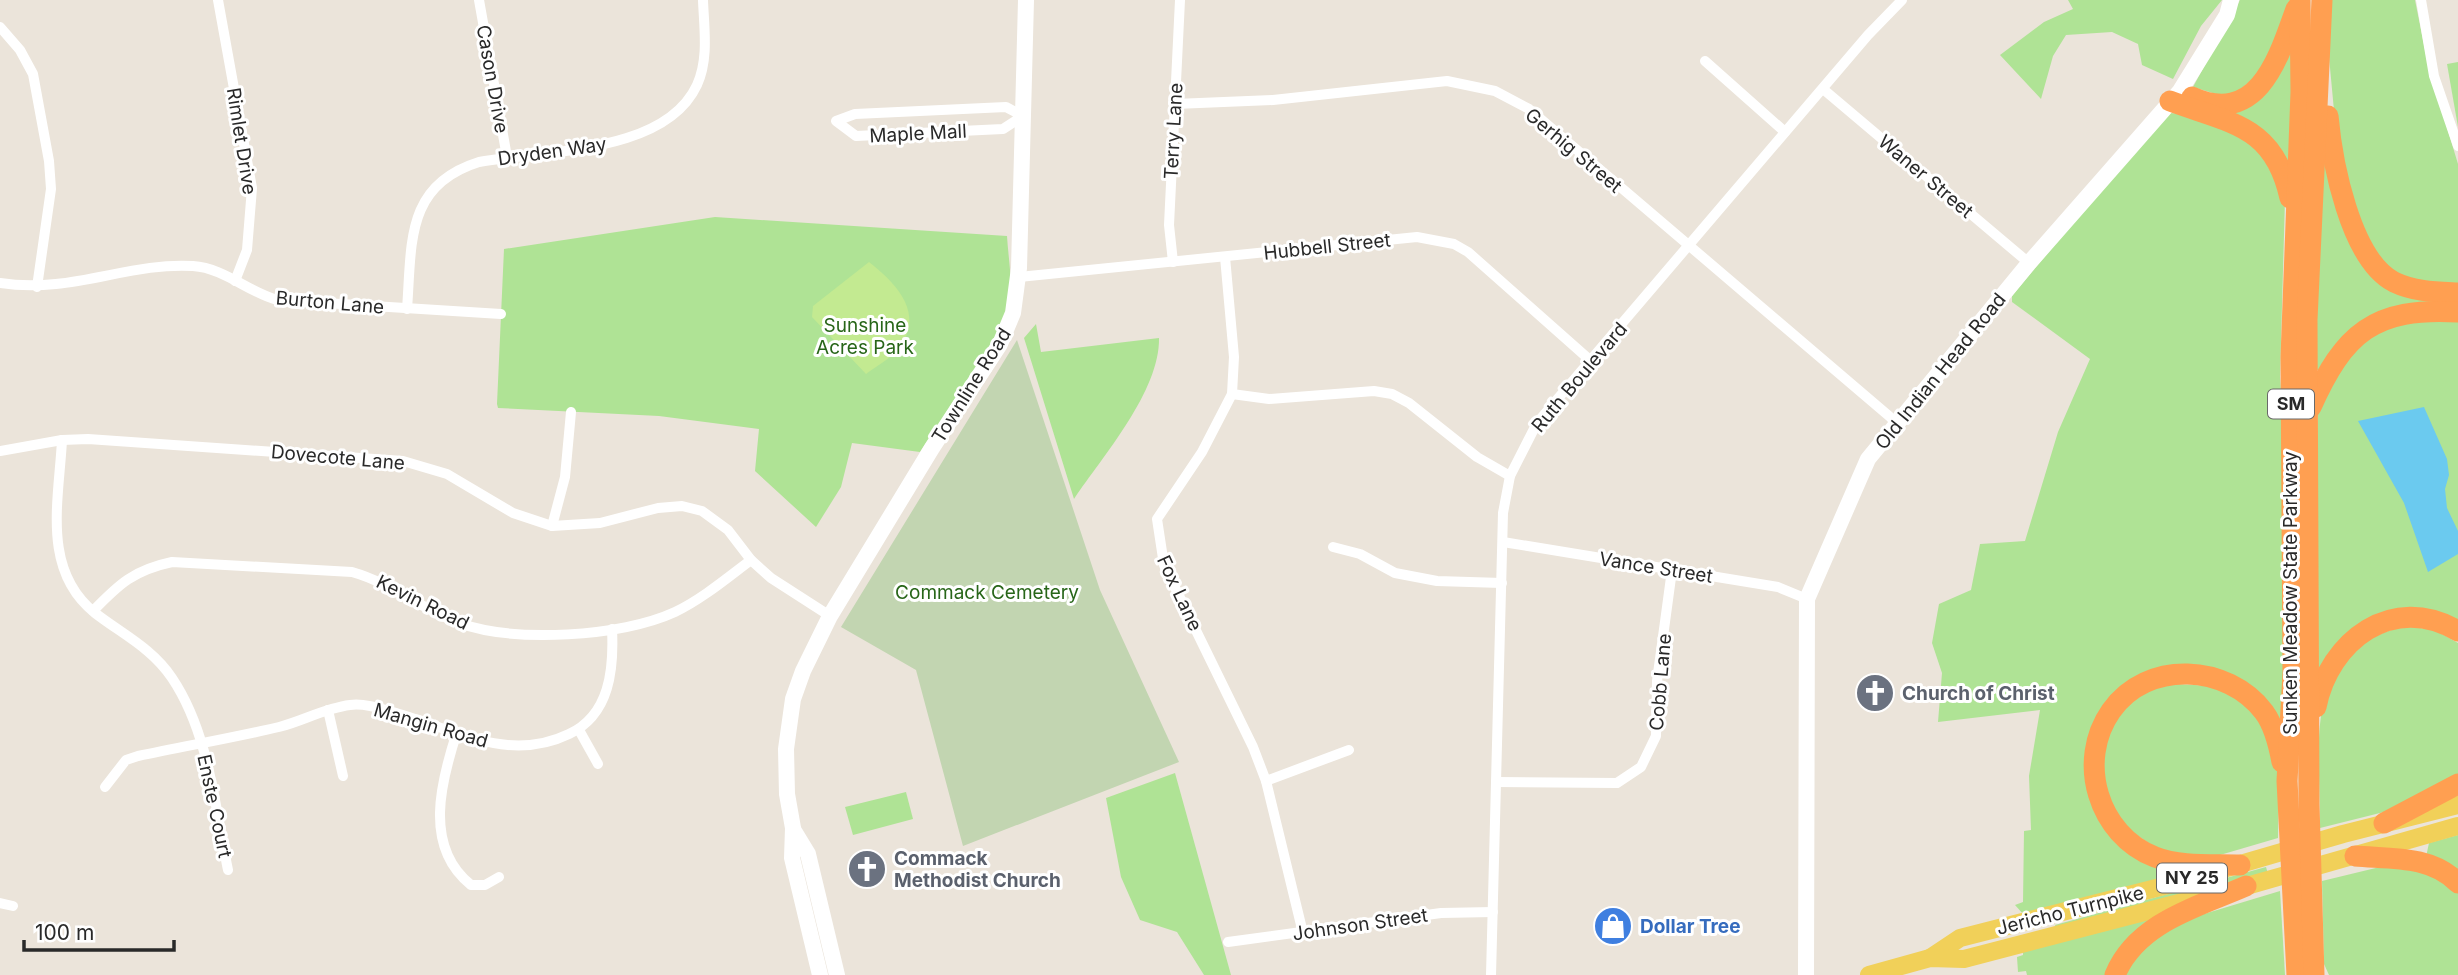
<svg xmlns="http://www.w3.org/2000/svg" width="2458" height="975" viewBox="0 0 2458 975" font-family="Inter,sans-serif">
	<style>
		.green { fill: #afe395 }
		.cemetery { fill: #c2d5b1 }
		.pitch { fill: #c3ea91 }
		.water { fill: #6bcaef }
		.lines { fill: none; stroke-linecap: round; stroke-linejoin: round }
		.street { stroke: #fff; stroke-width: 10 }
		.secondary { stroke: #fff; stroke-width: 16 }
		.primary { stroke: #f1d059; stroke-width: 18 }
		.highway { stroke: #ff9f51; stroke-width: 21 }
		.labels { text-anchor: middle; stroke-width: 6; stroke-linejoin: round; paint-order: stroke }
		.shield { fill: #fff; stroke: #696969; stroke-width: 2 }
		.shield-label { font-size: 18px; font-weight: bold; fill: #292929 }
		.street-label { font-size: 19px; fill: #292929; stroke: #fff }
		.park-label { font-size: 19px; fill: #286619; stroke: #fff }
		.worship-label { font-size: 19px; font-weight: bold; fill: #5b616d; stroke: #fff; text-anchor: start }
		.shop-label { font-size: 19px; font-weight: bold; fill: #366cbe; stroke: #fff; text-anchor: start }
	</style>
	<rect width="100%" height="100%" fill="#ebe4da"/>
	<g class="green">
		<path d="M2068,0H2222L2201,26L2173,79L2142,65L2138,44L2112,32L2066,35L2053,56L2041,99L2000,55L2044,22L2073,9Z"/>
		<path d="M2240,0H2290L2266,69L2229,98L2193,87Z"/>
		<path d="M2331,0H2415L2428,65L2458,164V287L2412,283L2373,256L2339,164L2329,57Z"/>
		<path d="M2292,31L2290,172L2184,100L2235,106Z"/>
		<path d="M2458,62V127L2447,64Z"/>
		<path d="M2321,108L2364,259L2458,297L2424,304L2320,370H2312Z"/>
		<path d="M2169,113L2186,114L2255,141L2285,199L2280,377L2284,432L2286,758L2279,729L2195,667L2100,720L2097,807L2185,873L2024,915L2015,905L2023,902L2024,831L2031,830L2029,776L2040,710L1938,722L1942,673L1932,643L1939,604L1971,590L1980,544L2025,541L2058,432L2090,359L2012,302V296L2157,122Z"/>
		<path d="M715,217L1007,236C1008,253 1011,272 1011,290C1009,336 947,412 920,452L852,443L841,487L816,527L755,471L759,429L659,416L498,408L497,404L504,249Z"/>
		<path d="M2458,315V627L2398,614L2312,674L2318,411L2327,381L2370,330Z"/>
		<path d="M1036,324L1041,352L1159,338C1160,391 1103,456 1074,499L1024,338Z"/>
		<path d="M2406,626L2435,630L2458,643V778L2392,810L2320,828C2321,744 2299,650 2406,626Z"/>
		<path d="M2159,683L2229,687L2261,715L2274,749L2279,778L2278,838L2220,855H2167L2117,822L2098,760L2110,724L2129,701Z"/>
		<path d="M1175,773L1231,975H1204L1177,932L1140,920L1121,877L1106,798Z"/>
		<path d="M906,792L913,819L853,835L845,807Z"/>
		<path d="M2458,835V876L2426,857L2429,843Z"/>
		<path d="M2412,864L2458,890V975H2329L2324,964L2322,881L2384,866Z"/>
		<path d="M2266,867L2268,874L2056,928L2055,925Z"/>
		<path d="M2280,891L2285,975H2120L2132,953L2184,920Z"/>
		<path d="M2164,914L2110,975H2027L2026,971L2018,972L2017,957L2023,955V950Z"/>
	</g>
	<path class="cemetery" d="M1017,340L1100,590L1179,762L963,846L916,670L841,627Z"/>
	<path class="pitch" d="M869,262C892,280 922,308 904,341C897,355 878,365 866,374L812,317L813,306Z"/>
	<path class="water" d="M2424,407L2447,459L2449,475L2445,489L2447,508L2458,531V554L2428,572L2404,503L2358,421Z"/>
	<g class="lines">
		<g class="street">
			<path d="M218,0L252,188L247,250L235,281"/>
			<path d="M479,0L507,157"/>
			<path d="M2421,0L2434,76L2458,146"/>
			<path d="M0,27L20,50L33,74L49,161L51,189L37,287"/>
			<path d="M1705,61L1785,132"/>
			<path d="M1823,89L2029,263"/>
			<path d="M1175,104L1273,100L1447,81L1495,91L1529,109L1896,422"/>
			<path d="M1006,107L1023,116L1003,129L856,136L836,121L855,114Z"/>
			<path d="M1225,257L1234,357L1232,394L1202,452L1157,519L1164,565L1253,747L1266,781L1303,933"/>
			<path d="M1173,262L1169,225L1180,0"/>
			<path d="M1019,277L1417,237L1454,244L1468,252L1591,361"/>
			<path d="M0,283C71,294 128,262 193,266C224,268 248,292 277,300L501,314"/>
			<path d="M407,309C412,243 405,185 479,162C545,150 665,154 697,85C709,59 704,28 703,0"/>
			<path d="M1232,394L1269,399L1374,391L1392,394L1409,403L1477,457L1510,476"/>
			<path d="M62,440C59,500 41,570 95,613C122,634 152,648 172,678C209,733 215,807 228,870"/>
			<path d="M0,451L62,440L88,439L403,461L447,474L513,513L552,526L600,523L658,508L682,506L702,511L728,530L751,560L771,578L830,616"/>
			<path d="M552,526L565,477L571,412"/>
			<path d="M1503,542L1778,587L1807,599"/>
			<path d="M1333,547L1360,554L1395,573L1437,581L1502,583"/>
			<path d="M93,611C119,584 134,570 172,562L352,572C391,583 421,609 459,623C515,643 621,637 675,612C702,599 727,578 751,560"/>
			<path d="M328,710L343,776"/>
			<path d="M579,730L598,764"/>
			<path d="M457,732C441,781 423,847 471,885H485L499,877"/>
			<path d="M1266,781L1349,750"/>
			<path d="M1496,782L1617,783L1641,767L1656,736L1657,681L1672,570"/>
			<path d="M105,787L126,760L138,756C185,746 232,738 279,727C303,721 325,708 350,705C365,703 382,709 396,713C456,730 509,763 569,734C610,715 614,669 612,629"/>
			<path d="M0,903L13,906"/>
			<path d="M1228,942L1441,913L1493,912"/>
			<path d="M1491,975L1503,513L1510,476L1537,423L1868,35L1902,0"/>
		</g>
		<g class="secondary">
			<path d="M794,831L808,854L837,975"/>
			<path d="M820,975L792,858L793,828L787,794L786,749L793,699L803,671L830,616L932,448L1000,344L1013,313L1019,268L1026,0"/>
			<path d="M1806,975L1807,599L1868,459L2029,263L2180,91L2227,15L2231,0"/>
		</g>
		<g class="primary">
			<path d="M2236,889L2458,826"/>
			<path d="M1930,958L1960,938L2172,884L2343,834L2458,805"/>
			<path d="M1869,975L1930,958L1964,959L2198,898"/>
		</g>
		<g class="highway">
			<path d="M2192,97C2259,127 2279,56 2296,9"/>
			<path d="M2170,101C2232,124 2274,125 2290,198"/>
			<path d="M2328,116C2332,161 2350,259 2394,282C2415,292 2436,292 2458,293"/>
			<path d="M2311,407C2344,333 2374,307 2458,312"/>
			<path d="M2316,707C2329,641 2393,592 2458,631"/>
			<path d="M2384,823L2458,784"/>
			<path d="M2355,856C2390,859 2431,855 2458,883"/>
			<path d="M2240,865C2213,864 2180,867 2155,857C2098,835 2076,761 2111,711C2147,659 2228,664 2264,712C2274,725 2279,746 2282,762"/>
			<path d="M2115,975C2137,922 2198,907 2246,886"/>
			<path d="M2297,975L2287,781L2293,673L2291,357L2301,92L2300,0"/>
			<path d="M2314,975L2309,804L2307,320L2322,0"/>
		</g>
	</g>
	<defs>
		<symbol id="church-disc" viewBox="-11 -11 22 22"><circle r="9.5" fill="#6b7280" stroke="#fff"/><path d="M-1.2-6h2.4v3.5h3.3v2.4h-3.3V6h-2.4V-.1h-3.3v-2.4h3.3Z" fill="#fff"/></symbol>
		<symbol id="shop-disc" viewBox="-11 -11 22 22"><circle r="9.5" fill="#3f7fe0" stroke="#fff"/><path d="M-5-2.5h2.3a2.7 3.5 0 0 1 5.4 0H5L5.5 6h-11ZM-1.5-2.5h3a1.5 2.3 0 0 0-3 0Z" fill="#fff"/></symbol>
	</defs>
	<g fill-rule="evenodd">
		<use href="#church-disc" x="1853" y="671" width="44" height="44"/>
		<use href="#church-disc" x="845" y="847" width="44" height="44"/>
		<use href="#shop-disc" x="1591" y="904" width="44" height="44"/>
	</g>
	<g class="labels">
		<g class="shield">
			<rect x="2268" y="389.5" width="46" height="29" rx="5"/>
			<rect x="2157" y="863.5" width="70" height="29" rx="5"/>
		</g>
		<g class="shield-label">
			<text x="2291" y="410">SM</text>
			<text x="2192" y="884">NY 25</text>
		</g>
		<g class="street-label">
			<text transform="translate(493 79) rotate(80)" y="7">Cason Drive</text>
			<text transform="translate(1173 131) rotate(-87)" y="7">Terry Lane</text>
			<text transform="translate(918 133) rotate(-3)" y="7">Maple Mall</text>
			<text transform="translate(242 141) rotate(81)" y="7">Rimlet Drive</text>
			<text transform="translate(1574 150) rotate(40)" y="7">Gerhig Street</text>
			<text transform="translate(552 151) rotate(-8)" y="7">Dryden Way</text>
			<text transform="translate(1926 176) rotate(40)" y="7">Waner Street</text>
			<text transform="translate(1327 246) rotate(-6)" y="7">Hubbell Street</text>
			<text transform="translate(330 302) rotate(5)" y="7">Burton Lane</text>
			<text transform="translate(1940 371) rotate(-51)" y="7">Old Indian Head Road</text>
			<text transform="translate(1579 377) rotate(-50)" y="7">Ruth Boulevard</text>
			<text transform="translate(971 385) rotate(-58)" y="7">Townline Road</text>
			<text transform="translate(338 457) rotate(5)" y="7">Dovecote Lane</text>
			<text transform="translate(1656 567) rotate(9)" y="7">Vance Street</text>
			<text transform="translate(1180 593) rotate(65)" y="7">Fox Lane</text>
			<text transform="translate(2290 593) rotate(-90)" y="7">Sunken Meadow State Parkway</text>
			<text transform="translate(423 602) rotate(26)" y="7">Kevin Road</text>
			<text transform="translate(1660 682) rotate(-85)" y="7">Cobb Lane</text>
			<text transform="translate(431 725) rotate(16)" y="7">Mangin Road</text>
			<text transform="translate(215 806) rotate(78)" y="7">Enste Court</text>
			<text transform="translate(2070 910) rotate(-14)" y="7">Jericho Turnpike</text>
			<text transform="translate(1360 924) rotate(-8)" y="7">Johnson Street</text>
		</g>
		<g class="park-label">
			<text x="865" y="332">Sunshine<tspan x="865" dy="22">Acres Park</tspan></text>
			<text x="987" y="599">Commack Cemetery</text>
		</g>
		<g class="worship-label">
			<text x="1902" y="700">Church of Christ</text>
			<text x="894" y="865">Commack<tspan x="894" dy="22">Methodist Church</tspan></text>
		</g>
		<g class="shop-label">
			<text x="1640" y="933">Dollar Tree</text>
		</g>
	</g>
	<path d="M24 940v10h150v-10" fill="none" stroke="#292929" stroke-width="3.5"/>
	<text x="35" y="940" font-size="21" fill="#292929" stroke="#ffffff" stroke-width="5" paint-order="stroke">100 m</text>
</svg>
